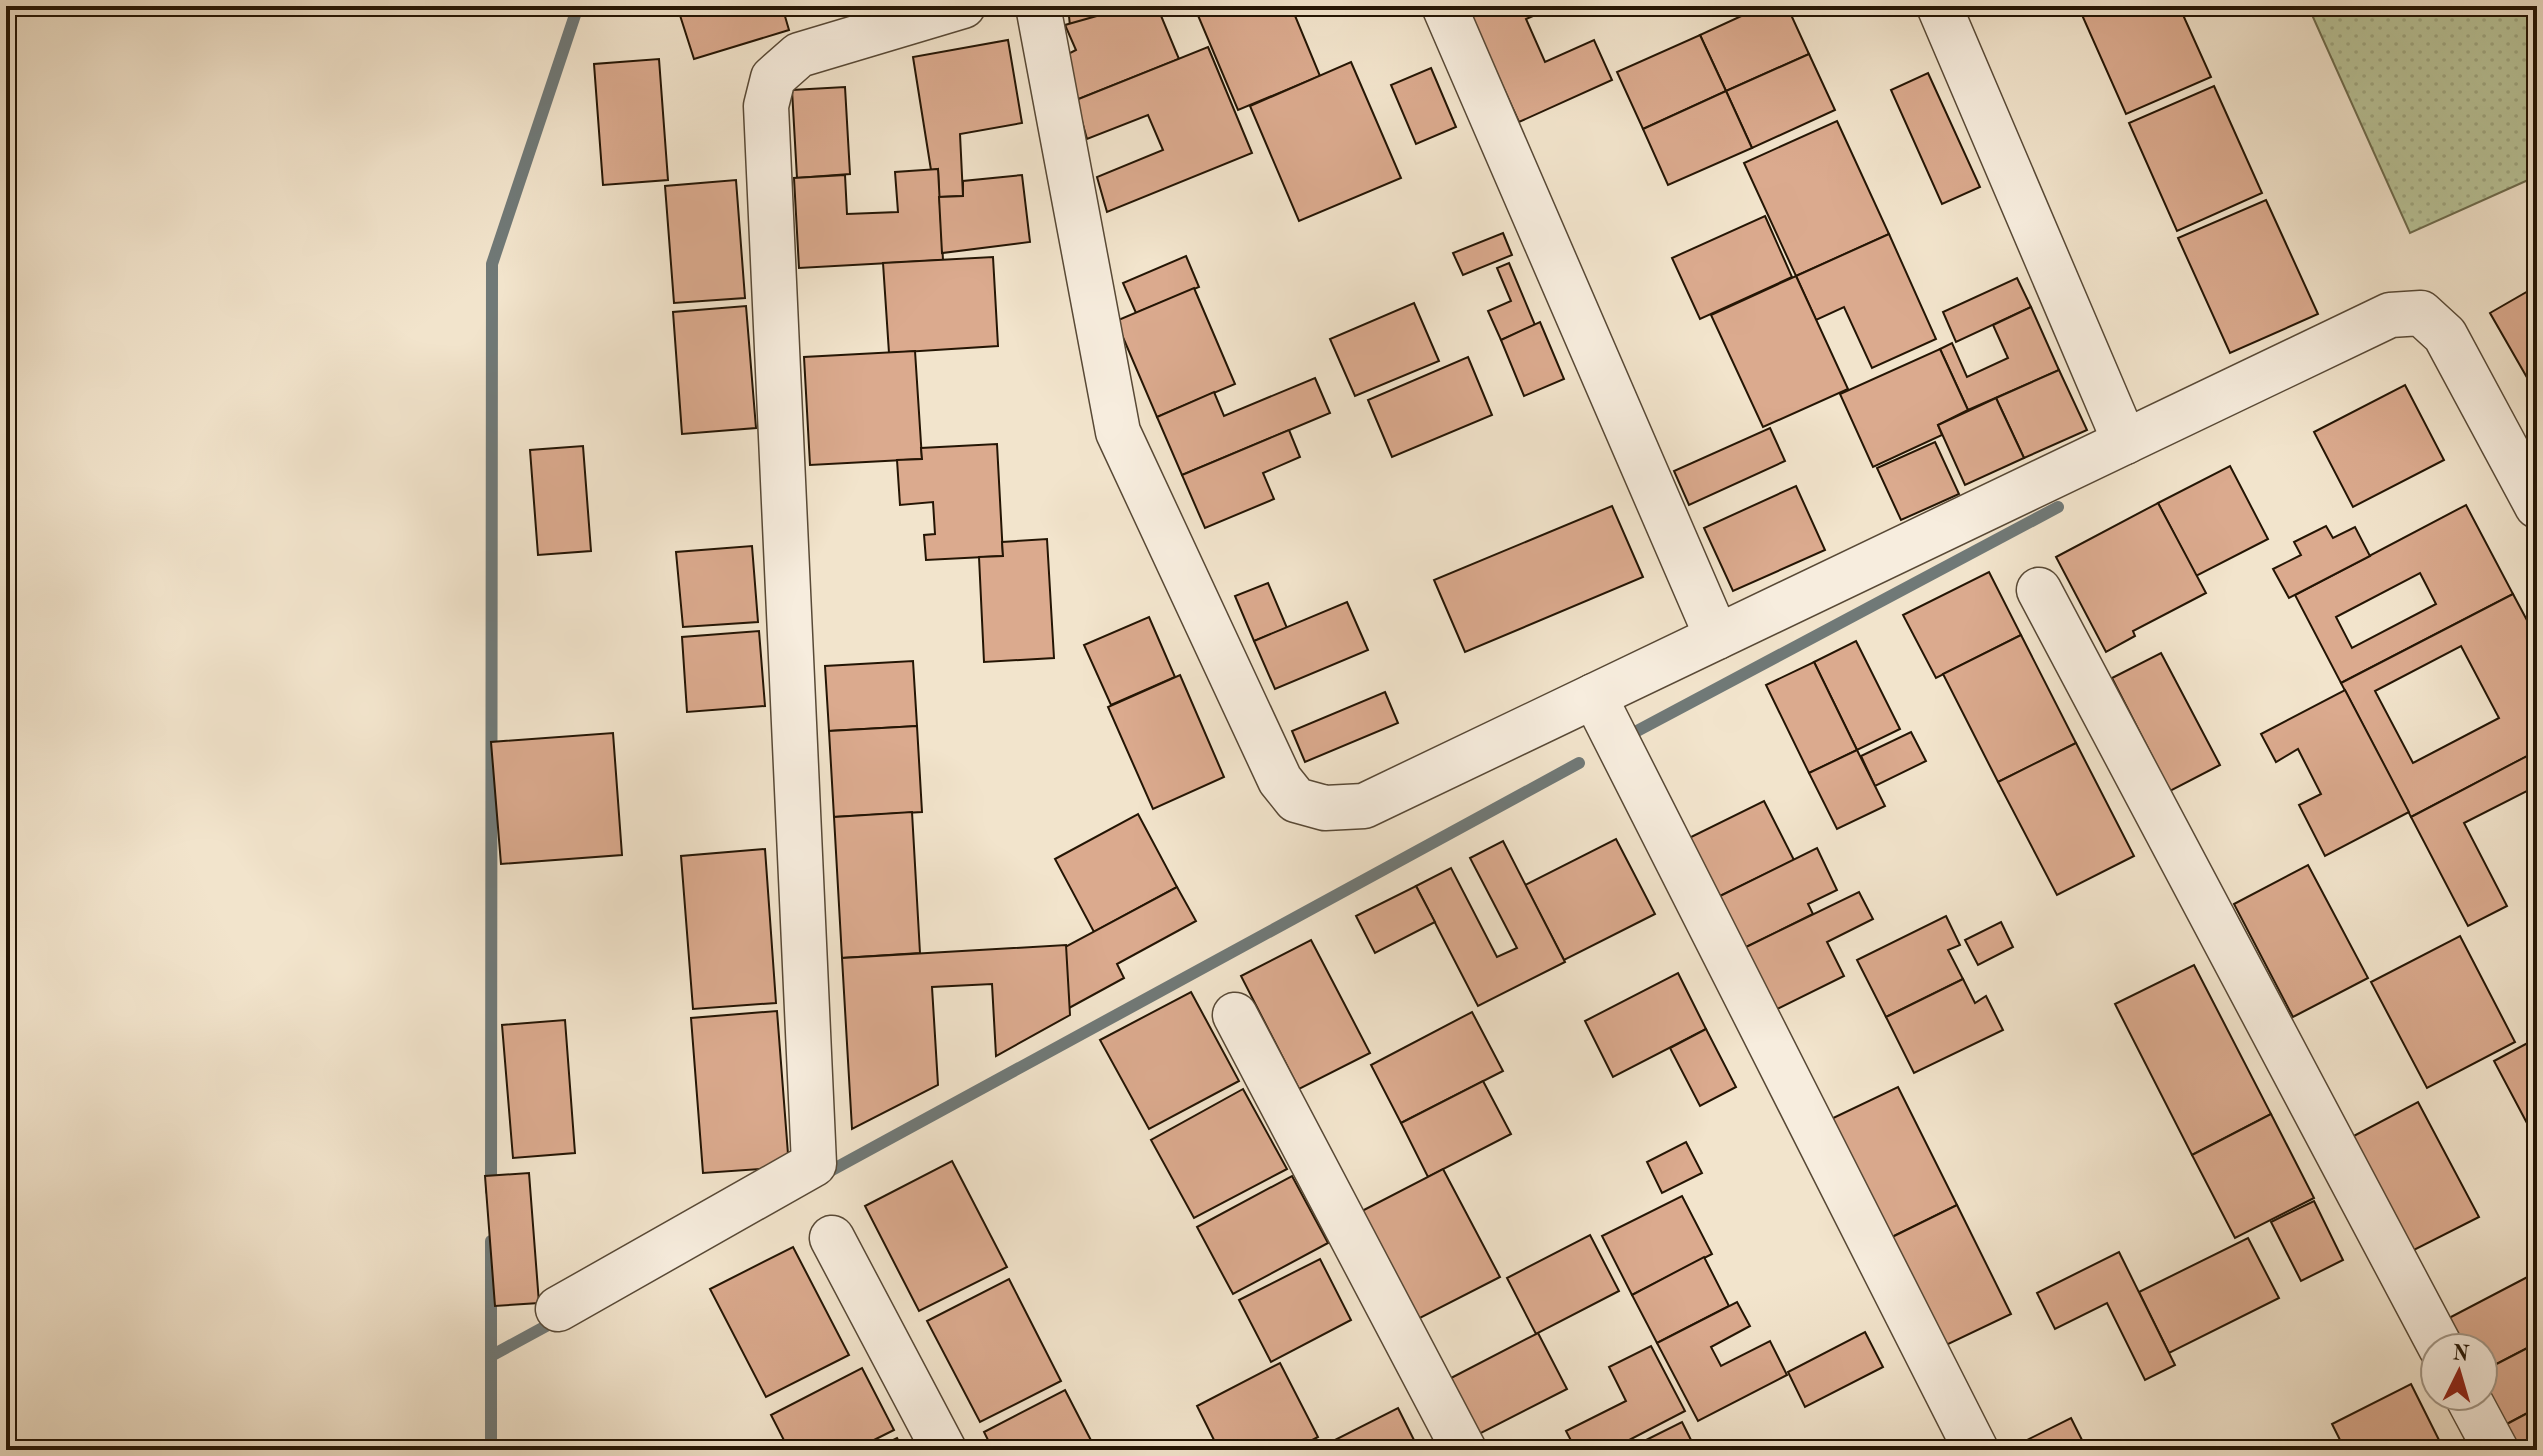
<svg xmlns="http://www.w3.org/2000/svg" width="2543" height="1456" viewBox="0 0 2543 1456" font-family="'Old Standard TT',serif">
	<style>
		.grass { fill: url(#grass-dots); stroke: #6e6c4e; stroke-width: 2 }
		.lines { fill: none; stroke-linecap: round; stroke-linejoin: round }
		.stream { stroke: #707977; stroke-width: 12 }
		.building { fill: #dbaa8e; stroke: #241504; stroke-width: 2; fill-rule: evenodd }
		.minor-casing { stroke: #584936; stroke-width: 47 }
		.minor { stroke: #f7edde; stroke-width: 44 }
	</style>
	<defs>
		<pattern id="grass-dots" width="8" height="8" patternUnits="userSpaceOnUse" patternTransform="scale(2)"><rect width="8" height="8" fill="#b9c499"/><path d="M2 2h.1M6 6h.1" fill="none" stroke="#9fa882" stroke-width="1.8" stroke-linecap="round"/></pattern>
	</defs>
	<rect width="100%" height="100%" fill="#f2e4cc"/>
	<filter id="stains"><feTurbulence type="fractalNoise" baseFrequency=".0025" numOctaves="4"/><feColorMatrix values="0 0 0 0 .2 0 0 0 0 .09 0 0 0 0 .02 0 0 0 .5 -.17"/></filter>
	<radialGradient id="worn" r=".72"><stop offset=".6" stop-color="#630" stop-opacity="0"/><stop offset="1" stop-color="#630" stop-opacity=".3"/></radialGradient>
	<path class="grass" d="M2308,6H2537V176L2410,233Z"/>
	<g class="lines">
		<g class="stream">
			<path d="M1637,731L2058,507"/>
			<path d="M821,1176L1579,763"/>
			<path d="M491,1191L492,264L578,6"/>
			<path d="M491,1241V1450"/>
			<path d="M491,1356L559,1319"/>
		</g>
	</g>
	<g class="building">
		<path d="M677,6H782L789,30L694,59Z"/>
		<path d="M1068,6H1132L1070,26Z"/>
		<path d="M1132,6H1157L1179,59L1076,100L1064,56L1076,50L1065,25Z"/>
		<path d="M1194,6H1291L1320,76L1238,110Z"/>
		<path d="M1466,6H1556L1526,19L1545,62L1594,40L1612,80L1519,122Z"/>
		<path d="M1763,6H1787L1809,54L1726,91L1700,35Z"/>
		<path d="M2078,6H2179L2211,77L2126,114Z"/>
		<path d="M1700,35L1726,91L1643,129L1617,72Z"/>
		<path d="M1008,40L1022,123L960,134L963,196L939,197L938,169L931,170L913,57Z"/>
		<path d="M1208,47L1252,153L1107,212L1097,177L1163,150L1148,115L1087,139L1076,100Z"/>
		<path d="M1809,54L1835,110L1752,148L1726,91Z"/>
		<path d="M659,59L668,180L603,185L594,64Z"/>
		<path d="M1351,62L1401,178L1299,221L1250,106Z"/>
		<path d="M1431,68L1456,127L1416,144L1391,85Z"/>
		<path d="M1928,73L1980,187L1942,204L1891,90Z"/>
		<path d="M2214,86L2262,193L2177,231L2129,123Z"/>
		<path d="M845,87L850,174L797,178L792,90Z"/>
		<path d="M1726,91L1752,148L1668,185L1643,129Z"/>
		<path d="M1837,121L1889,234L1796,276L1744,163Z"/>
		<path d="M938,169L943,260L799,268L794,178L845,175L847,214L898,212L895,172Z"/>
		<path d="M1022,175L1030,242L942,253L939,197L963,196V181Z"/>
		<path d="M736,180L745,298L674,303L665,186Z"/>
		<path d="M2266,200L2318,314L2230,353L2178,238Z"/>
		<path d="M1765,216L1792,277L1700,319L1672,258Z"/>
		<path d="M1503,233L1512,255L1463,275L1453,253Z"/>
		<path d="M1889,234L1936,339L1872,368L1844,307L1816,320L1796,276Z"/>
		<path d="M1186,256L1199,287L1136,313L1123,283Z"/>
		<path d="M993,257L998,346L889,353L883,263Z"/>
		<path d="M1509,263L1535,325L1501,340L1488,311L1511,301L1497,268Z"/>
		<path d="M1796,276L1848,389L1763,427L1711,315Z"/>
		<path d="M2017,278L2031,307L1956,342L1943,312Z"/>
		<path d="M2537,286V395L2490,313Z"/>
		<path d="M1194,288L1235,384L1157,417L1116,321Z"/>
		<path d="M1414,303L1439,361L1355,396L1330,339Z"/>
		<path d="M746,306L756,428L682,434L673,312Z"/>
		<path d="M2031,307L2059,370L1968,410L1940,349L1952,343L1967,377L2008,358L1993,325Z"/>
		<path d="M1540,322L1564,379L1524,396L1501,340Z"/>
		<path d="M1940,349L1968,410L1938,425L1942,435L1873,467L1840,394Z"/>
		<path d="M915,351L922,459L810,465L804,357Z"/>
		<path d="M1468,357L1492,415L1392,457L1368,400Z"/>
		<path d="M2059,370L2087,430L2024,458L1996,398Z"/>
		<path d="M1315,378L1330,413L1182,475L1157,417L1214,392L1224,416Z"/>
		<path d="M2405,385L2444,460L2353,507L2314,432Z"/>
		<path d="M1996,398L2024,458L1965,485L1938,425Z"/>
		<path d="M1770,428L1785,461L1689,505L1674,471Z"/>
		<path d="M1289,430L1300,457L1263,473L1274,499L1205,528L1182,475Z"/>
		<path d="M1935,442L1959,494L1901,520L1877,468Z"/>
		<path d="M997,444L1003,556L926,560L924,535L935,534L933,502L900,505L897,460L922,459L921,448Z"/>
		<path d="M583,446L591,551L538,555L530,450Z"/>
		<path d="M2230,466L2268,539L2196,576L2158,503Z"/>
		<path d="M1796,486L1825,550L1733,591L1704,528Z"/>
		<path d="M2158,503L2206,593L2133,631L2135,636L2106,652L2056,557Z"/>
		<path d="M2466,505L2513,594L2341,683L2295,595ZM2420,573L2436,604L2352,648L2336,617Z"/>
		<path d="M1612,506L1643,577L1465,652L1434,580Z"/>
		<path d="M2326,526L2333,538L2355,527L2370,556L2289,598L2273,569L2301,555L2294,542Z"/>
		<path d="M1047,539L1054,658L984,662L979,557L1003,556L1002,542Z"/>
		<path d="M752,546L758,622L683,627L676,552Z"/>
		<path d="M1989,572L2021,635L1936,678L1903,615Z"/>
		<path d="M1268,583L1287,628L1254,641L1235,596Z"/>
		<path d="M2513,594L2537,639V751L2411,817L2341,683ZM2461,646L2499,718L2413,763L2375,691Z"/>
		<path d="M1347,602L1368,650L1275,689L1254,641Z"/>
		<path d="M1149,617L1175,677L1111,705L1084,645Z"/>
		<path d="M759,631L765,706L687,712L682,637Z"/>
		<path d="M2021,635L2076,743L1998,782L1943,674Z"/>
		<path d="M1856,641L1900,729L1857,750L1814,662Z"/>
		<path d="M2161,653L2220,765L2170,791L2112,678Z"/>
		<path d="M913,661L917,726L829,731L825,666Z"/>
		<path d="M1814,662L1857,750L1809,773L1766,685Z"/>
		<path d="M1180,675L1224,777L1153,809L1108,707Z"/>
		<path d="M2345,690L2409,812L2325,856L2299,805L2321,794L2298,749L2276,762L2261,734Z"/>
		<path d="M1385,692L1398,723L1305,762L1292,731Z"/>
		<path d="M917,726L922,812L834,817L829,731Z"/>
		<path d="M1911,732L1926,761L1875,786L1861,756Z"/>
		<path d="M613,733L622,855L501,864L491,742Z"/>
		<path d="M2076,743L2134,856L2057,895L1998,782Z"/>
		<path d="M1857,750L1885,806L1837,829L1809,773Z"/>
		<path d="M2527,756L2537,776V786L2464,823L2507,906L2468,926L2411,817Z"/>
		<path d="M2537,788V810L2528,793Z"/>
		<path d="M1764,801L1794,860L1714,899L1685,840Z"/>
		<path d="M912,812L920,953L842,958L834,817Z"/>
		<path d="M1138,814L1177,887L1094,932L1055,859Z"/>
		<path d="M1616,839L1655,914L1564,960L1525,885Z"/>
		<path d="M1503,841L1565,962L1478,1006L1416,886L1451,868L1497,957L1517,948L1470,858Z"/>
		<path d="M1817,848L1837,890L1808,904L1813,914L1740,950L1714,899Z"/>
		<path d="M765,849L776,1003L693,1009L681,856Z"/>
		<path d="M2308,865L2368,978L2293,1017L2234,904Z"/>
		<path d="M1416,886L1435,922L1375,953L1356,916Z"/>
		<path d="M1177,887L1196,921L1117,964L1124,978L1069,1008L1065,947Z"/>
		<path d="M1859,892L1873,919L1827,942L1844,976L1771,1012L1740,950Z"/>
		<path d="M1946,916L1960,945L1948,950L1963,979L1886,1017L1857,960Z"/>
		<path d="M2001,922L2013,947L1978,965L1965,940Z"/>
		<path d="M2460,936L2515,1042L2427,1088L2371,982Z"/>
		<path d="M1311,940L1370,1053L1299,1089L1241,976Z"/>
		<path d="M1066,945L1070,1015L996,1056L992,984L932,987L938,1085L852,1129L842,958Z"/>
		<path d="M2194,965L2271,1114L2192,1155L2115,1004Z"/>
		<path d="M1678,973L1706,1029L1613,1077L1585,1021Z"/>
		<path d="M1963,979L1975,1003L1986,996L2003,1030L1914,1073L1886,1017Z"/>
		<path d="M1191,992L1239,1081L1149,1129L1100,1040Z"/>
		<path d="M777,1011L789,1167L703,1173L691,1018Z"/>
		<path d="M1472,1012L1503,1071L1401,1123L1371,1065Z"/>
		<path d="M565,1020L575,1153L513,1158L502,1025Z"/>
		<path d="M1706,1029L1736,1087L1700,1106L1670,1048Z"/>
		<path d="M2537,1038V1142L2494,1061Z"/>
		<path d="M1483,1081L1511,1134L1428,1177L1401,1123Z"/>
		<path d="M1898,1087L1957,1205L1888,1239L1829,1120Z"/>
		<path d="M1243,1089L1287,1169L1194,1218L1151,1140Z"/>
		<path d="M2418,1102L2479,1217L2408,1253L2348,1139Z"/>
		<path d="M2271,1114L2314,1198L2235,1238L2192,1155Z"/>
		<path d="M1686,1142L1702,1173L1662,1193L1647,1162Z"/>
		<path d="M952,1161L1007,1267L919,1311L865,1206Z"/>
		<path d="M1443,1169L1500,1277L1416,1320L1360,1212Z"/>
		<path d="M529,1173L539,1303L495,1306L485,1176Z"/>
		<path d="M1292,1176L1328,1243L1233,1294L1197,1227Z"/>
		<path d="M1682,1196L1712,1254L1632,1295L1602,1236Z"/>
		<path d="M2314,1201L2343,1260L2301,1281L2271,1222Z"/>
		<path d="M1957,1205L2011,1314L1942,1347L1888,1239Z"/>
		<path d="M1590,1235L1619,1291L1536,1334L1507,1278Z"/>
		<path d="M2248,1238L2279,1298L2169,1353L2139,1292Z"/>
		<path d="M793,1247L849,1355L766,1397L710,1289Z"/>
		<path d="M2119,1252L2175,1365L2145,1380L2107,1303L2055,1329L2037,1293Z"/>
		<path d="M1704,1257L1729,1306L1657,1343L1632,1295Z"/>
		<path d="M1320,1259L1351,1320L1271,1362L1239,1300Z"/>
		<path d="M2537,1272V1343L2483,1371V1348H2464L2449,1318Z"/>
		<path d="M1009,1279L1061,1381L980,1422L927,1321Z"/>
		<path d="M1737,1302L1750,1326L1711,1347L1721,1366L1770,1341L1787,1375L1698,1421L1657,1343Z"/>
		<path d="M1865,1332L1883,1367L1805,1407L1788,1372Z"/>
		<path d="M1538,1333L1567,1389L1479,1434L1451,1378Z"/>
		<path d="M2537,1343V1408L2505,1425L2483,1384V1371Z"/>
		<path d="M1651,1346L1685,1411L1610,1450H1576L1566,1431L1626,1401L1609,1367Z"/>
		<path d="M1280,1363L1318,1437L1293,1450H1219L1197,1406Z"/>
		<path d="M862,1368L894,1430L854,1450H789L771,1415Z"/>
		<path d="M2411,1384L2444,1450H2345L2332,1424Z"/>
		<path d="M1065,1390L1096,1450H993L984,1432Z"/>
		<path d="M1398,1408L1419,1450H1318L1317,1449Z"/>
		<path d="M2537,1408V1450H2518L2505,1425Z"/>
		<path d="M2071,1418L2087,1450H2007Z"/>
		<path d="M1682,1422L1696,1450H1626Z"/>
		<path d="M897,1438L903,1450H873Z"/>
	</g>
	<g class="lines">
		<defs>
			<g id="minor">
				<path d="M1038,6L1118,432L1280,780L1296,800L1325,808L1364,806L2390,315L2421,313L2445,335L2537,506"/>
				<path d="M1444,6L1717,637"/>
				<path d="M1939,6L2125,442"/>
				<path d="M2039,590L2441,1348"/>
				<path d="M1594,696L1976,1450"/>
				<path d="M1235,1015L1464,1450"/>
				<path d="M832,1238L944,1450"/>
				<path d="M558,1309L814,1164L766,106L773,78L799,55L963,6"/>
				<path d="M2467,1396L2496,1450"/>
			</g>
		</defs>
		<use href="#minor" class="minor-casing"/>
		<use href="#minor" class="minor"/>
	</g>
	<rect width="2543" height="1456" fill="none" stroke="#f2e4cc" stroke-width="32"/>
	<rect x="8" y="8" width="2527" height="1440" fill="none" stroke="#241504" stroke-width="4"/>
	<rect x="16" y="16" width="2511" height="1424" fill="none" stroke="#241504" stroke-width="2"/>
	<g transform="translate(2459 1372) rotate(5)"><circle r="38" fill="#f7edde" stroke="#a39787" stroke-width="2"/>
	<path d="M0-6L14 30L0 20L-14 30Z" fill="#8f2418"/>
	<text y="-12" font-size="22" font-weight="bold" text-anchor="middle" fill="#241504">N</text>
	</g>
	<rect width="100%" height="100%" filter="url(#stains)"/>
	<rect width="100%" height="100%" fill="url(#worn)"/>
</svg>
